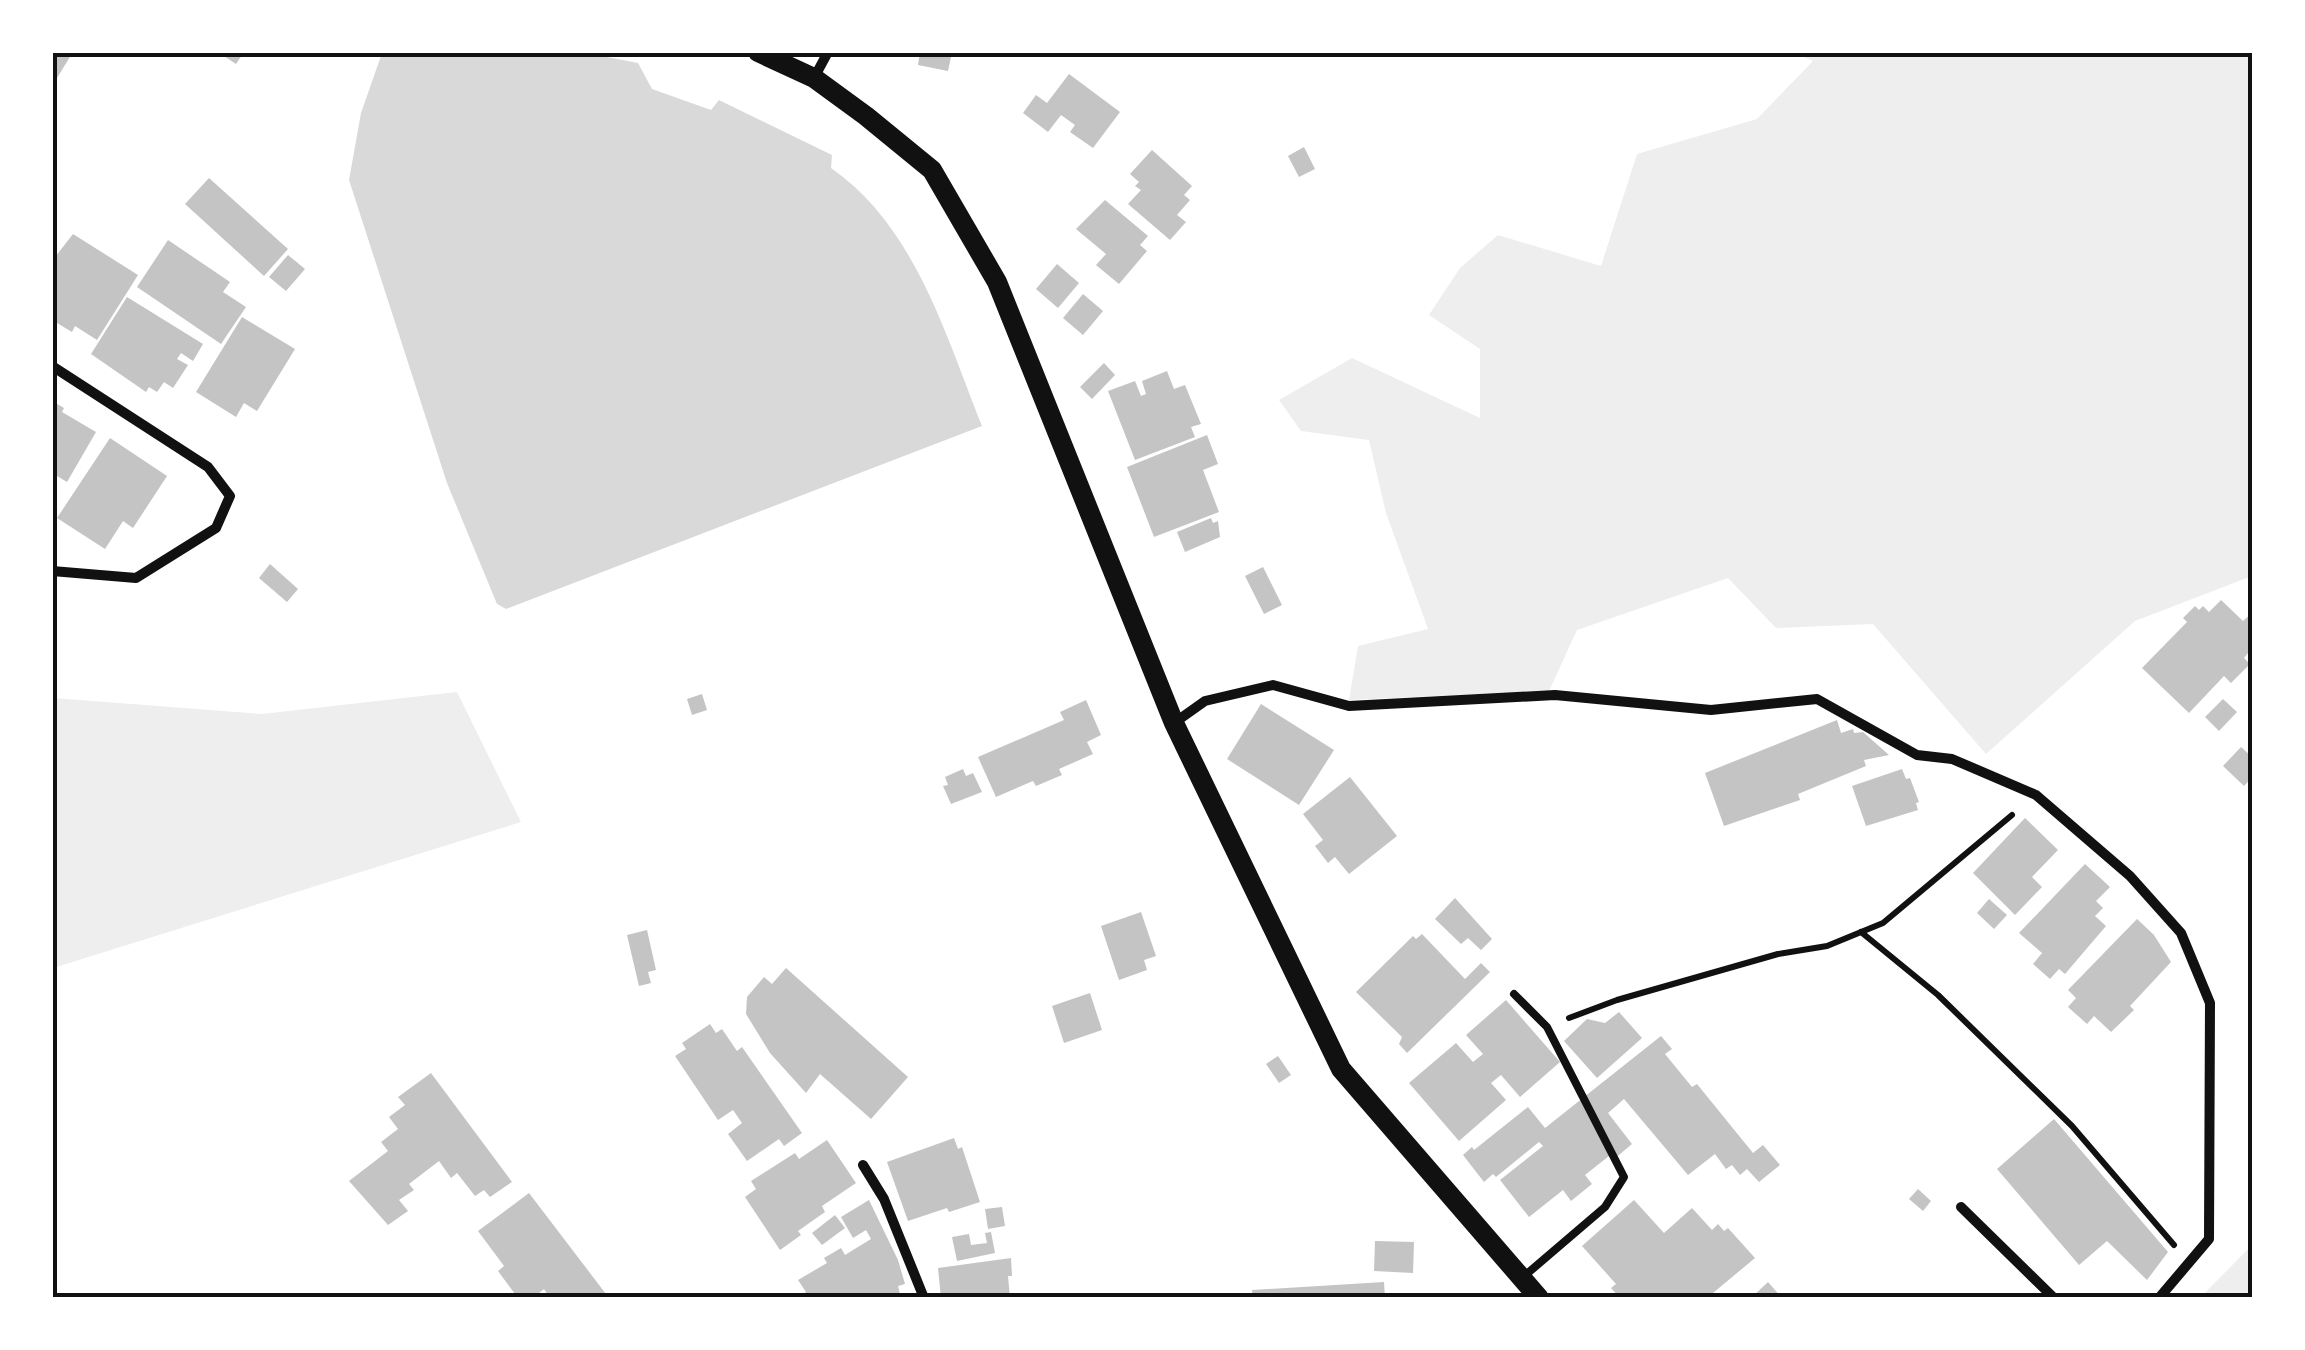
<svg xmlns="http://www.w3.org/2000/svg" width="2305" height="1350" viewBox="0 0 2305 1350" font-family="Jost,sans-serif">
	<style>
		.green { fill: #eee }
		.water { fill: #d9d9d9 }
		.building { fill: #c4c4c4 }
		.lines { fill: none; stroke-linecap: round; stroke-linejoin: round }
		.path { stroke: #111; stroke-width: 6 }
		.service { stroke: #111; stroke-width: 8 }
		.minor { stroke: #111; stroke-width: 10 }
		.secondary { stroke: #111; stroke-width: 20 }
		.neatline { fill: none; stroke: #111; stroke-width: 4 }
	</style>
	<rect width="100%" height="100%" fill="#fff"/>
	<g class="green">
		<path d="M1794,53H2252V576L2135,621L1986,754L1873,624L1776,628L1728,578L1577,630L1549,691L1349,700L1358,646L1428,629L1386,513L1369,440L1301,431L1279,400L1352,358L1480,418V349L1429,315L1460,268L1498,235L1601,266L1637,154L1757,119L1813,61Z"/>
		<path d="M457,692L521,822L53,968V698L262,714Z"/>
		<path d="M2252,1245V1297H2201Z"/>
	</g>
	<path class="water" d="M581,52L638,63L652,89L711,110L719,100L832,155L831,168C915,226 946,336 982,426L506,609L497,604L447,483L349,180L361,113L382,53Z"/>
	<g class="building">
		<path d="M52,52H73L57,78L52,76Z"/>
		<path d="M218,52H244L236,64Z"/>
		<path d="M920,52H952L948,71L918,65Z"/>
		<path d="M1069,74L1120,112L1093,148L1070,132L1075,125L1061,115L1048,132L1023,113L1036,95L1047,103Z"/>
		<path d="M1304,147L1315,169L1299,177L1288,156Z"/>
		<path d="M1152,150L1192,186L1184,195L1190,200L1177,215L1186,222L1170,240L1128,204L1141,190L1135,186L1139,182L1130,174Z"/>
		<path d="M209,178L288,249L264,276L185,204Z"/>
		<path d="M1105,200L1148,236L1140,245L1147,251L1119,284L1096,265L1106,254L1076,229Z"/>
		<path d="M73,234L138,275L97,340L75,326L72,332L52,320V261Z"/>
		<path d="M168,240L230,282L223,292L246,307L221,344L137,287Z"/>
		<path d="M288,255L305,269L286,291L269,277Z"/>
		<path d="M1057,264L1079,283L1058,308L1036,289Z"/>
		<path d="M1083,294L1103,311L1083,335L1063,318Z"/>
		<path d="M127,297L203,344L193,361L181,353L177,359L188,365L173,388L164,382L157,392L149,387L146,392L91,354Z"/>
		<path d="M242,317L295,349L257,411L244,403L236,417L196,392Z"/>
		<path d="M1104,363L1115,375L1092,399L1080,387Z"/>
		<path d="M1167,371L1174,389L1185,385L1201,424L1191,427L1195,437L1135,460L1108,391L1135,381L1141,396L1146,394L1142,381Z"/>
		<path d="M52,401L64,408L62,412L96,432L67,482L52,473Z"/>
		<path d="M1207,435L1218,464L1203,470L1219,512L1154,537L1127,467Z"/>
		<path d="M110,438L167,476L133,528L123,521L105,549L57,518Z"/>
		<path d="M1211,518L1213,523L1218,521L1220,537L1185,552L1177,532Z"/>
		<path d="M270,564L298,589L287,602L259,578Z"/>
		<path d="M1263,567L1282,605L1264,614L1245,576Z"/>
		<path d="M2221,600L2243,621L2252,613V648L2244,658L2250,664L2231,683L2224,676L2189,713L2142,668L2187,622L2183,618L2195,606L2199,610L2203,606L2209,612Z"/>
		<path d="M702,694L707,710L692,715L687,699Z"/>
		<path d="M2223,699L2237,712L2219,731L2205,717Z"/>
		<path d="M1086,700L1101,735L1087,742L1093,754L1059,769L1062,775L1036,786L1033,781L996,797L978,757L1064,720L1060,712Z"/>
		<path d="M1261,704L1334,750L1299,805L1227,759Z"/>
		<path d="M1837,720L1841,733L1853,729L1854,733L1863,732L1889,755L1864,760L1866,766L1798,794L1800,800L1724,826L1705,773Z"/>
		<path d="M2241,747L2252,757V777L2244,786L2223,766Z"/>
		<path d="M963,769L966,776L973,773L982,792L951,804L943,786L948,785L945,777Z"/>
		<path d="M1902,769L1906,779L1910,778L1919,802L1916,803L1918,810L1866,826L1852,786Z"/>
		<path d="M1350,777L1397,836L1349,874L1335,857L1328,863L1315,846L1323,840L1303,814Z"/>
		<path d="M2025,818L2058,850L2032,877L2042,887L2015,915L1973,873Z"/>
		<path d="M2085,864L2110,887L2096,901L2103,908L2095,916L2106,926L2065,974L2059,969L2050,979L2033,964L2042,953L2019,933Z"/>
		<path d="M1455,898L1492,939L1481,950L1468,938L1461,944L1435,919Z"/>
		<path d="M1989,899L2007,915L1994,929L1977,913Z"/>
		<path d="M1141,912L1156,956L1144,960L1147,970L1119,980L1101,926Z"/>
		<path d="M2137,919L2154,935L2171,962L2130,1006L2134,1010L2111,1032L2094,1016L2087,1024L2068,1007L2076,998L2068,990Z"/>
		<path d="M647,930L656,970L648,972L651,983L639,986L627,935Z"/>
		<path d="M1422,934L1465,979L1481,963L1490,972L1407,1053L1399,1044L1402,1037L1356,992L1413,936L1416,939Z"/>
		<path d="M786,968L908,1077L871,1119L820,1074L806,1093L770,1053L746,1014L747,997L764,977L772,984Z"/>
		<path d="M1090,993L1102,1030L1064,1043L1052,1006Z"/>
		<path d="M1506,1000L1560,1062L1520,1097L1501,1075L1491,1083L1506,1100L1459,1141L1409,1083L1456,1043L1473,1062L1483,1054L1466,1035Z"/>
		<path d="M1619,1012L1642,1038L1597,1078L1564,1041L1587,1019L1605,1023Z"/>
		<path d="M710,1024L716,1033L722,1029L737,1051L742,1047L802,1133L784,1146L779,1139L747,1161L728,1134L742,1123L733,1110L718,1120L675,1056L686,1049L682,1043Z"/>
		<path d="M1661,1036L1672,1049L1665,1054L1692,1087L1697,1084L1753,1153L1763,1145L1780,1165L1759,1182L1747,1169L1740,1175L1732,1165L1726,1169L1715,1154L1688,1175L1624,1099L1608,1113L1632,1144L1613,1160L1609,1156L1585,1175L1592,1184L1571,1201L1563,1190L1529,1217L1500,1180L1543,1146L1539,1142L1496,1177L1493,1174L1484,1182L1463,1155L1472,1147L1474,1150L1528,1107L1545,1128Z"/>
		<path d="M1278,1056L1291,1075L1279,1083L1266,1064Z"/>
		<path d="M431,1073L512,1182L490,1197L484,1190L475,1196L457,1173L451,1178L439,1161L409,1184L414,1190L399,1200L408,1211L388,1225L349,1181L388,1151L381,1142L398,1129L389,1117L405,1105L398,1097Z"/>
		<path d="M2054,1119L2168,1252L2147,1280L2107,1241L2079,1265L1997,1169Z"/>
		<path d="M954,1138L958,1149L962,1147L980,1202L949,1212L947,1208L908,1221L887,1162Z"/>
		<path d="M827,1140L856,1183L822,1206L825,1212L798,1231L801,1235L780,1250L745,1197L756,1189L751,1181L795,1153L799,1159Z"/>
		<path d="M1918,1189L1931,1201L1923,1211L1909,1199Z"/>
		<path d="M529,1193L609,1298H550L544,1289L533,1298H518L498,1271L504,1266L478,1231Z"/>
		<path d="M869,1200L898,1260L905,1284L898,1286L901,1298H797L806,1292L798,1280L827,1263L824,1258L841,1248L845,1255L871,1239L866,1230L853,1238L841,1217Z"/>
		<path d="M1634,1200L1664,1233L1692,1208L1712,1230L1718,1224L1724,1231L1728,1228L1755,1258L1707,1298H1620L1611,1288L1616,1284L1582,1246Z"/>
		<path d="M1002,1207L1005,1226L988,1229L985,1209Z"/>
		<path d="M835,1215L845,1228L822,1245L812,1233Z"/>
		<path d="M991,1232L995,1253L957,1261L952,1237L969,1234L971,1245L987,1243L985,1233Z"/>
		<path d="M1375,1241L1414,1242L1413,1273L1374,1271Z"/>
		<path d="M1011,1258L1012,1276H1008L1010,1298H941L938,1268Z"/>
		<path d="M1384,1282L1385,1298H1253L1252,1290Z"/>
		<path d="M1768,1282L1782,1298H1751Z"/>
	</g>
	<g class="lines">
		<g class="path">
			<path d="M1861,932L1938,995L2072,1126L2174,1245"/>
			<path d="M1569,1018L1617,1000L1778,954L1827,946L1883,923L2012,815"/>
		</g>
		<path class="service" d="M1514,994L1547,1027L1624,1177L1605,1207L1522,1278"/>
		<g class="minor">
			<path d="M814,78L828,52"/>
			<path d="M52,366L208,467L230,496L216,528L136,578L52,571"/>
			<path d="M1174,723L1205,701L1273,685L1349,706L1555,695L1711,710L1817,699L1917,755L1952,759L2036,795L2130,876L2181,933L2210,1003L2209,1239L2159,1298"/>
			<path d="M863,1165L884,1199L924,1298"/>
			<path d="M1961,1207L2054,1298"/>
		</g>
		<path class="secondary" d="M758,52L814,78L866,116L932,170L997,282L1174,723L1341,1069L1539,1298"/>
	</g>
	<rect width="2305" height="1350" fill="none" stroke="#ffffff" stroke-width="110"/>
	<rect x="55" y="55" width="2195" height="1240" class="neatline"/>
</svg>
